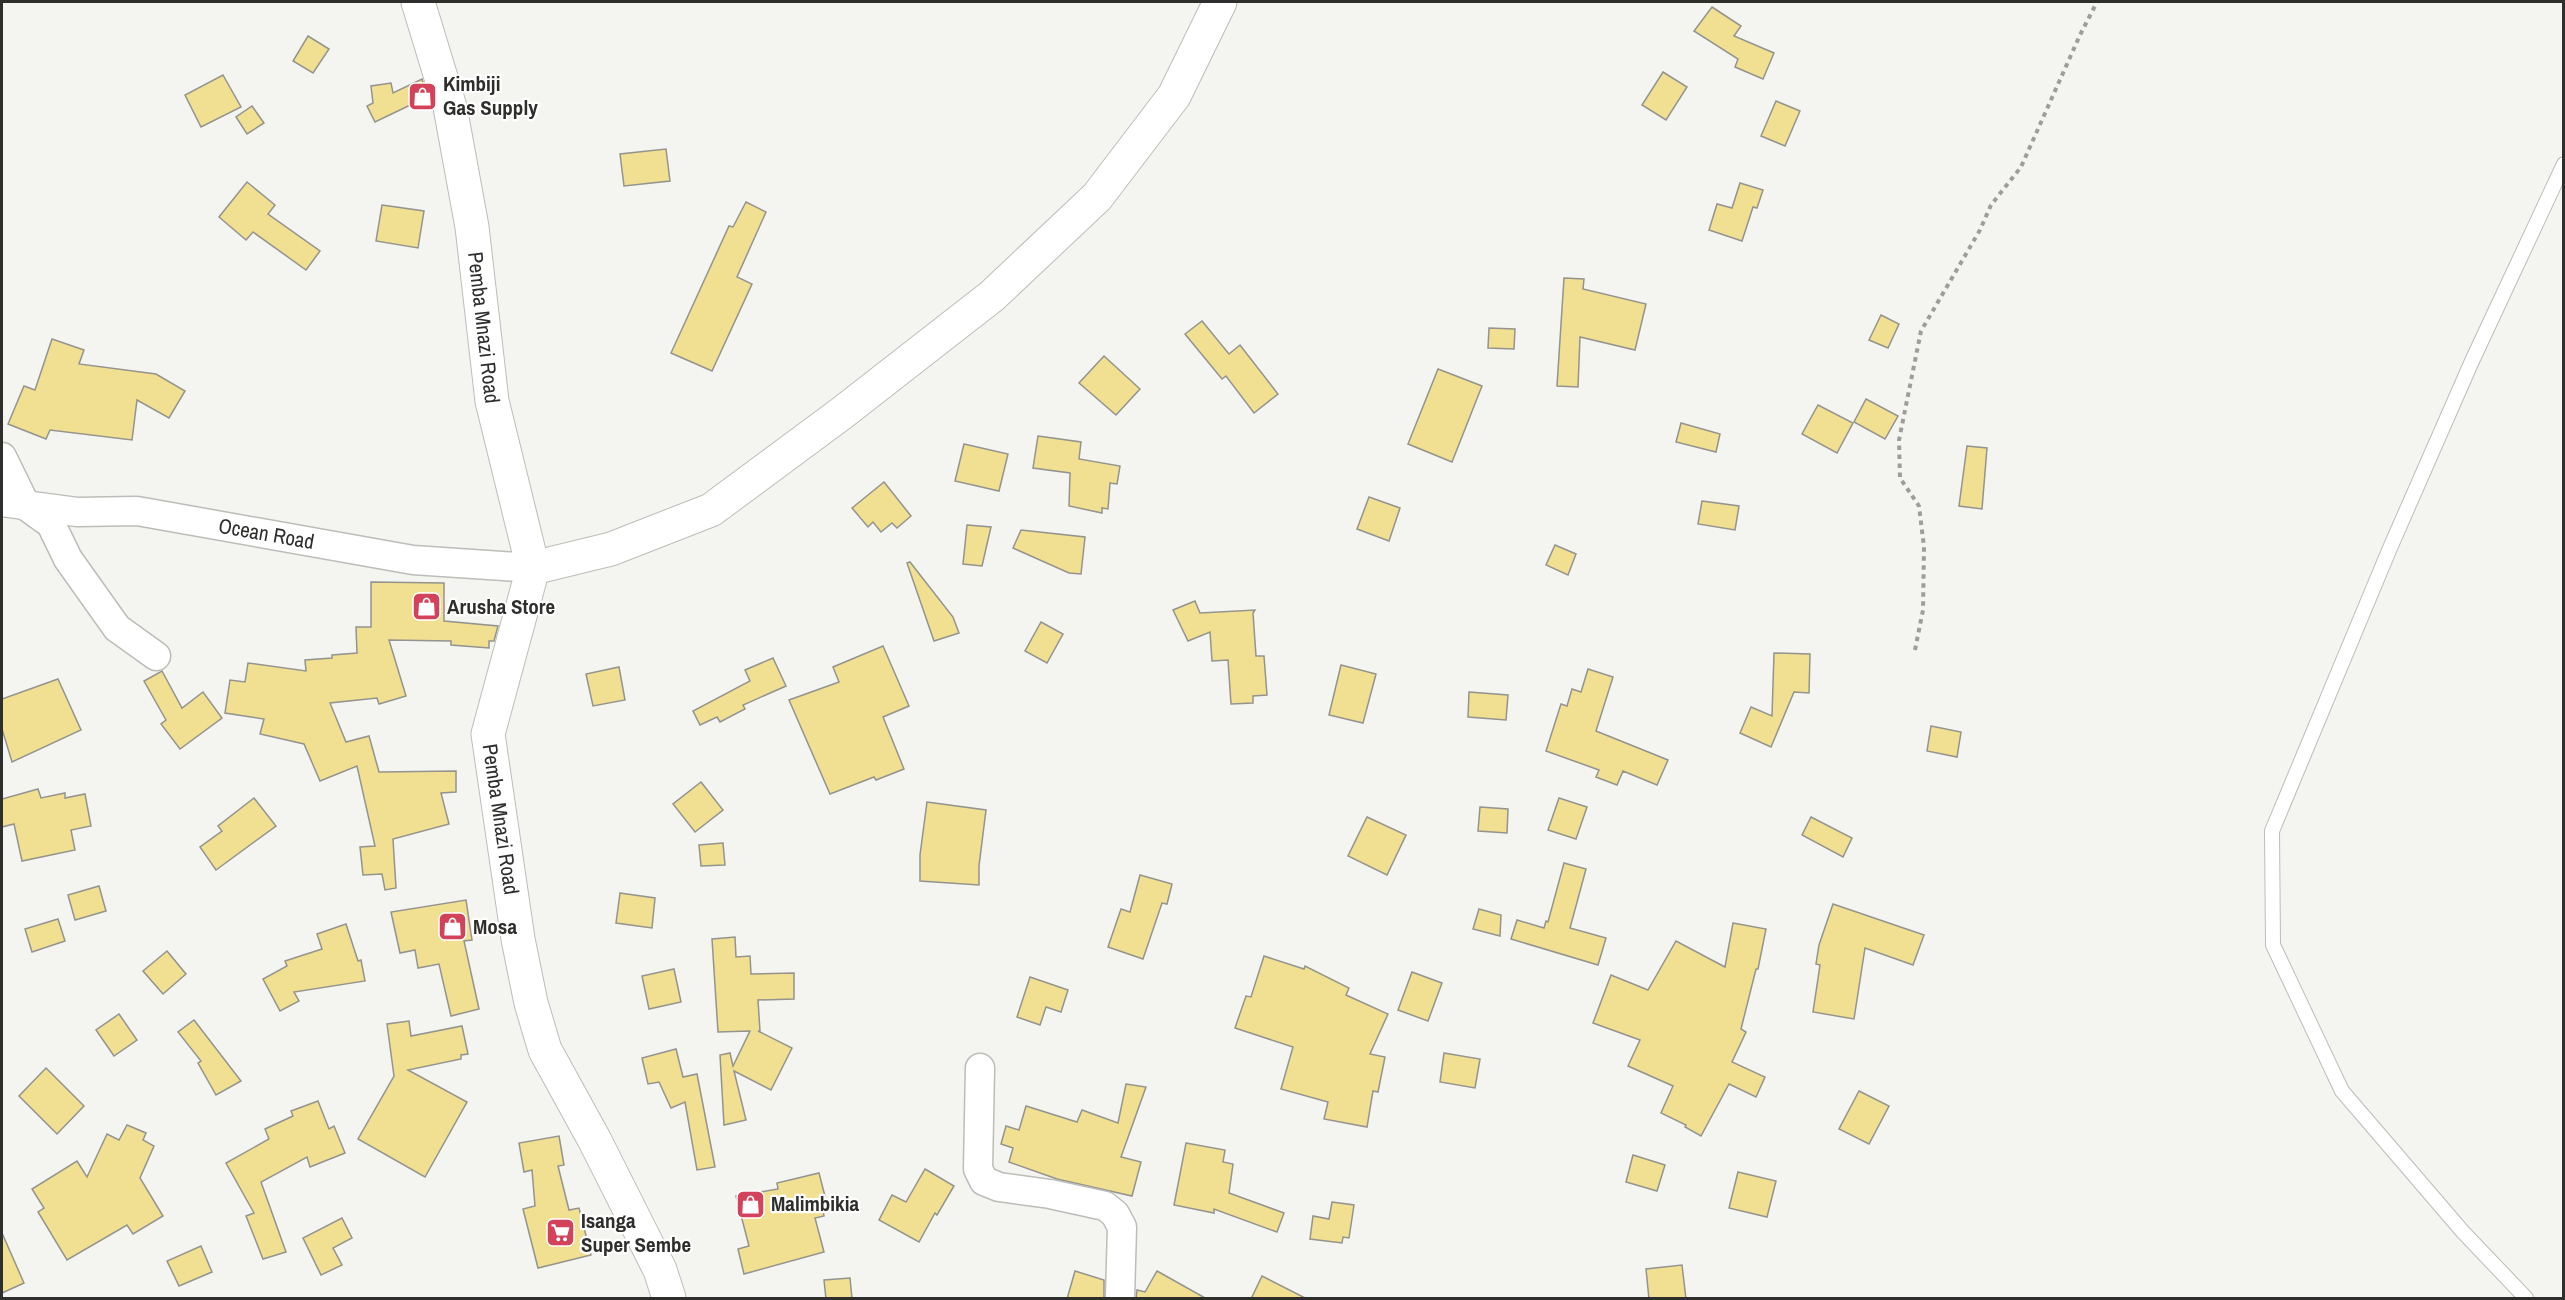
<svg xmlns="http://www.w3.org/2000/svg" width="2565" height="1300" viewBox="0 0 2565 1300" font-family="'Archivo Narrow',sans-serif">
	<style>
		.building { fill: #f1e091; stroke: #94938e; stroke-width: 1.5 }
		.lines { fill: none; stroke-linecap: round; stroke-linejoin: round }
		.service-casing { stroke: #bcbdb8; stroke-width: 16 }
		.minor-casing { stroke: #bcbdb8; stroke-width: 31 }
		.tertiary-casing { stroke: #bcbdb8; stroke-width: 35 }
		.secondary-casing { stroke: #bcbdb8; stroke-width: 35 }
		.path { stroke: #9d9e9a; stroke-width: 4; stroke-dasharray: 4.5 4.5; stroke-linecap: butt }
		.service { stroke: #fff; stroke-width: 14 }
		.minor { stroke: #fff; stroke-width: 28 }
		.tertiary { stroke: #fff; stroke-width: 33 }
		.secondary { stroke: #fff; stroke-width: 33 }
		.labels { text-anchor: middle; stroke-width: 4.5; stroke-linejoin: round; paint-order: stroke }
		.poi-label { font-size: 21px; font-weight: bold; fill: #2e2f2d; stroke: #fff; text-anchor: start }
		.street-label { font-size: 21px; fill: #2e2f2d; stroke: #fff }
	</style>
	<rect width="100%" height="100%" fill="#f4f5f0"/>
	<g class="building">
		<path d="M1712,7L1741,26L1734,36L1774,53L1763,79L1735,67L1738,59L1694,31Z"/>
		<path d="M308,36L329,49L313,73L293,61Z"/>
		<path d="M1663,72L1687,87L1666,120L1642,105Z"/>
		<path d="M223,75L241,107L201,127L185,95Z"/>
		<path d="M422,79L427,97L375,122L367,106L373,103L371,86L391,83L393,93Z"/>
		<path d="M1776,101L1800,111L1785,146L1761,136Z"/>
		<path d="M252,106L264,123L247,134L236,117Z"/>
		<path d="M666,149L670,181L624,186L620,154Z"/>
		<path d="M247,182L275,205L268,214L320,251L306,270L253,232L246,240L219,217Z"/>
		<path d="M1740,183L1763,190L1757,208L1753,207L1742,241L1709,230L1717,204L1732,208Z"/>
		<path d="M746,202L766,212L737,277L752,284L712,371L671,353L729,226L733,227Z"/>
		<path d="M382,205L424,211L418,248L376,241Z"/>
		<path d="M1564,278L1584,279L1583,289L1646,304L1635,350L1580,337L1578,387L1557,386Z"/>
		<path d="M1881,315L1899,324L1888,348L1869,340Z"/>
		<path d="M1202,321L1229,354L1240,345L1278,394L1254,413L1226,376L1222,379L1185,334Z"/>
		<path d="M1489,328L1515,329L1514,349L1488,348Z"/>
		<path d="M52,339L84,350L79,364L156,374L185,391L169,418L137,400L132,440L50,430L46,439L8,424L24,386L35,390Z"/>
		<path d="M1104,356L1140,389L1116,415L1079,383Z"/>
		<path d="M1438,369L1482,386L1452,462L1408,444Z"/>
		<path d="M1866,399L1898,416L1885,439L1854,422Z"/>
		<path d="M1818,405L1853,423L1837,453L1802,434Z"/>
		<path d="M1681,423L1720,434L1716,452L1676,442Z"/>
		<path d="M1038,436L1081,442L1079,459L1120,466L1117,484L1110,483L1108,509L1102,508V513L1069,506L1070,473L1033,468Z"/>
		<path d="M964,444L1008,454L999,491L955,481Z"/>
		<path d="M1967,446L1987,448L1982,509L1959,506Z"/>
		<path d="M884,482L911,516L897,528L892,523L881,532L873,522L868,527L852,508Z"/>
		<path d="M1369,497L1400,508L1389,541L1357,529Z"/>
		<path d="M1702,501L1739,506L1735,530L1698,524Z"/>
		<path d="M967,525L991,527L982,566L963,564Z"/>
		<path d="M1021,530L1085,537L1081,574L1069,573L1013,548Z"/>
		<path d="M1555,545L1576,554L1568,575L1546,565Z"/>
		<path d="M910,562L953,617L959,633L934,641L907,563Z"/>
		<path d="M371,582L444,583V621L498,626L494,641H489V648L451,645V641L389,640L406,696L379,704L377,698L330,703L346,742L369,736L379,772L456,771V792L441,793L449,824L393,839L396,888L385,890L382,874L363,875L360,847L375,846L357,766L320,781L304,744L260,734L264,719L225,713L230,680L245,682L248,663L306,671L305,660L332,658V655L357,653L356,627H371Z"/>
		<path d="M1195,601L1200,613L1255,610L1253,613L1256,656H1264L1267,695L1253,696V703L1231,704L1228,660L1212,661L1210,632L1188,641L1173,610Z"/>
		<path d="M1041,622L1063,634L1047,663L1025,651Z"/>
		<path d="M883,646L909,706L883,717L904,769L876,780L874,777L830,794L789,700L839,682L833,667Z"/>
		<path d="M1774,653L1810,654L1809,693L1794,692L1771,747L1740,733L1751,707L1772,716Z"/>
		<path d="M773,658L786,686L743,705L745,709L720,722L717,717L700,725L693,711L750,681L745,670Z"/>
		<path d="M1341,665L1376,674L1363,723L1329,715Z"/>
		<path d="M619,667L625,700L593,706L586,674Z"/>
		<path d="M1588,669L1613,677L1596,731L1668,760L1657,785L1623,771L1617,785L1596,777L1599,770L1546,751L1561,704L1567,706L1572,689L1581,692Z"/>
		<path d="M162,671L182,708L203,692L222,718L180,749L161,724L166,720L144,681Z"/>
		<path d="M58,679L81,730L12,762L2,729V699Z"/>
		<path d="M1469,692L1508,695L1506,720L1468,717Z"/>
		<path d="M1931,726L1961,732L1957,757L1927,751Z"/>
		<path d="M701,782L723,810L695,832L673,804Z"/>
		<path d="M38,789L41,798L65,793V798L85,794L91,826L71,830L75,850L22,861L14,824L2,827V799Z"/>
		<path d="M254,798L276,826L216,870L200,847L222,831L218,826Z"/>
		<path d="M1559,798L1587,807L1576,839L1548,830Z"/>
		<path d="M927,802L986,810L979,866V885L920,881V855Z"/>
		<path d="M1480,807L1508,809L1507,833L1478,831Z"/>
		<path d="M1367,817L1406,835L1387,875L1348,856Z"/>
		<path d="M1811,817L1852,838L1843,857L1802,835Z"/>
		<path d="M723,843L725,865L701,866L699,845Z"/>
		<path d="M1564,863L1586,869L1570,928L1606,938L1598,965L1511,939L1517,920L1544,928L1546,921L1548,922Z"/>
		<path d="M1140,875L1172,884L1167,904L1162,903L1143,959L1108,947L1121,909L1130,912Z"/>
		<path d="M99,886L106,911L75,920L68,895Z"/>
		<path d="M620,893L655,898L652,928L616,923Z"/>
		<path d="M466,900L472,940L464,941L479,1009L451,1016L439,964L418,968L415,950L400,953L391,912Z"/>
		<path d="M1833,904L1924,935L1913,965L1865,948L1854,1019L1813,1012L1820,965L1816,964L1819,945Z"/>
		<path d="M1479,909L1501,915L1500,936L1473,929Z"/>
		<path d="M58,919L65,941L32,952L25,929Z"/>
		<path d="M1733,923L1766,929L1758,969H1756L1741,1029L1746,1032L1732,1062L1765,1077L1756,1097L1729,1084L1701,1136L1685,1127L1686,1125L1661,1113L1673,1086L1628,1066L1640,1040L1593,1023L1611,975L1648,990L1676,941L1725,967Z"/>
		<path d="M346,924L358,961L361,960L365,981L294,992L299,1001L280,1011L263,979L287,966L285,961L322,949L317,934Z"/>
		<path d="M735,937L736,957L750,956L751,974L794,973V999L758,1000L760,1031H758L792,1048L771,1090L734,1071L746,1120L724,1125L720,1055L730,1053L733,1066L750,1031L718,1032L712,939Z"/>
		<path d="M167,951L186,974L163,994L143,971Z"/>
		<path d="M1264,956L1304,969L1305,966L1349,988L1346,995L1388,1014L1370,1054L1385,1057L1378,1092L1373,1091L1367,1127L1324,1119L1328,1102L1281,1089L1293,1047L1235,1028L1246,996L1251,997Z"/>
		<path d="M674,969L681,1002L649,1009L642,976Z"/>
		<path d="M1412,972L1442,983L1428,1021L1398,1010Z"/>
		<path d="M1030,977L1068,990L1061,1012L1046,1007L1040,1025L1017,1017Z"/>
		<path d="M119,1014L137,1040L114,1056L96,1030Z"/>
		<path d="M194,1020L241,1081L216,1095L198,1063L201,1061L178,1032Z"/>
		<path d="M409,1021L411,1036L462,1026L468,1054L461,1055V1059L408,1070L467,1102L425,1177L358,1139L394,1076L387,1024Z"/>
		<path d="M676,1049L683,1077L697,1074L715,1167L697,1170L685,1102L671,1108L659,1082L648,1084L642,1058Z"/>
		<path d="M1444,1053L1480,1059L1475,1088L1440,1082Z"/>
		<path d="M46,1068L84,1106L57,1134L19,1096Z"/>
		<path d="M1126,1084L1146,1087L1121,1157L1141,1162L1132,1196L1057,1179L1009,1162L1013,1148L1001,1144L1006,1126L1019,1130L1026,1106L1077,1122L1082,1110L1118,1123Z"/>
		<path d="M1859,1091L1889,1106L1869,1144L1839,1129Z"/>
		<path d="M318,1101L329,1129L334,1126L345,1153L310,1167L307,1157L261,1182L286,1252L263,1259L246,1216L254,1213L226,1163L269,1139L265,1129L293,1116L291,1111Z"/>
		<path d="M127,1125L146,1133L143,1140L154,1146L140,1178L163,1216L133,1234L127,1225L67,1260L38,1212L44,1208L32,1189L77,1161L87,1177L107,1134L119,1140Z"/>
		<path d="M559,1136L564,1165L558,1166L569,1210L579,1208L591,1255L538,1268L523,1209L535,1206L532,1170L524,1172L519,1143Z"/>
		<path d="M1186,1143L1225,1150L1223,1162L1233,1164L1229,1193L1284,1213L1277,1232L1214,1209V1213L1174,1205Z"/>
		<path d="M1633,1155L1665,1165L1657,1191L1626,1182Z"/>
		<path d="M925,1169L954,1186L937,1215L935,1213L919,1242L879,1220L892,1195L906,1202Z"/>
		<path d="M1738,1172L1776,1181L1767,1217L1729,1208Z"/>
		<path d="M819,1173L826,1200L821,1201L824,1216L815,1218L824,1252L744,1274L738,1249L749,1246L736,1196L778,1189L777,1183Z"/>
		<path d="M1332,1202L1354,1205L1349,1238L1343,1237L1342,1243L1310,1239L1313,1216L1329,1219Z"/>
		<path d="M342,1218L352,1238L333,1248L342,1265L321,1275L303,1238Z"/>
		<path d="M2,1233L24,1283L2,1293Z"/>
		<path d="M201,1246L212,1272L179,1286L167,1261Z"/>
		<path d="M1682,1265L1686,1299H1649L1646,1269Z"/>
		<path d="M1075,1271L1104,1280V1299H1067Z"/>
		<path d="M1157,1271L1207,1299H1136L1137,1290L1145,1292Z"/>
		<path d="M1262,1276L1307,1299H1251Z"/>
		<path d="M850,1278L852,1299H826L824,1280Z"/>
	</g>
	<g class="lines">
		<defs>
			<path id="service" d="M2526,1298L2463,1232L2342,1091L2273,945L2272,831L2390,548L2472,361L2564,164"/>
			<g id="minor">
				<path d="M2,457L26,506L51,524L68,559L117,628L156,656"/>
				<path id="s1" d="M2,502L77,512L137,511L413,560L533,568"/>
				<path d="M980,1068L978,1169L984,1181L999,1187L1050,1194L1105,1206L1115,1214L1122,1227L1120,1298"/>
			</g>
			<path id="tertiary" d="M533,568L611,549L711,510L842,413L992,296L1097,197L1174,96L1220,2"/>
			<g id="secondary">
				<path id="s2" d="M418,2L450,107L472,227L492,401L533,568L488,734L518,939L531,1003L545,1050L594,1139L660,1270L669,1298"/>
			</g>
		</defs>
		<use href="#service" class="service-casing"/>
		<use href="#minor" class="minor-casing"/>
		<use href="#tertiary" class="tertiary-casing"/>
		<use href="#secondary" class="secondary-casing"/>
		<path class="path" d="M1915,650L1923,610L1924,547L1919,506L1900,478L1899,440L1921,331L1980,230L1991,205L2021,167L2080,35L2097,2"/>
		<use href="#service" class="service"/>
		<use href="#minor" class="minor"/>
		<use href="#tertiary" class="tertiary"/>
		<use href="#secondary" class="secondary"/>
	</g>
	<defs>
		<symbol id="shop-square" viewBox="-11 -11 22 22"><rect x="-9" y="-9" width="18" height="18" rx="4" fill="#d2425b" stroke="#fff"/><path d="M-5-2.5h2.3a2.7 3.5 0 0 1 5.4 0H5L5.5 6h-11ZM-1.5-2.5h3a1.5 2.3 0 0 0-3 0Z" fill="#fff"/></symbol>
		<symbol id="supermarket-square" viewBox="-11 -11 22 22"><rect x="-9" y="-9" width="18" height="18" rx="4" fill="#d2425b" stroke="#fff"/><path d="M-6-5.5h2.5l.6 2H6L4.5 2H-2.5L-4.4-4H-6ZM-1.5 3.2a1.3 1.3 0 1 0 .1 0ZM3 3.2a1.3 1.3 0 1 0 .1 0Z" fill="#fff"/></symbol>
	</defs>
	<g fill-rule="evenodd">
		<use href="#shop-square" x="406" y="80" width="33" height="33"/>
		<use href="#shop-square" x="410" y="590" width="33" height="33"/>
		<use href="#shop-square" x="436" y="910" width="33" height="33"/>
		<use href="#shop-square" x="734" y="1188" width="33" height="33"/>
		<use href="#supermarket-square" x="544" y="1216" width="33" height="33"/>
	</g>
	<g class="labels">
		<g class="poi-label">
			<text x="443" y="91">Kimbiji<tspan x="443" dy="24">Gas Supply</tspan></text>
			<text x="447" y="614">Arusha Store</text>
			<text x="473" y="934">Mosa</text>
			<text x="771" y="1211">Malimbikia</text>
			<text x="581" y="1228">Isanga<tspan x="581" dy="24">Super Sembe</tspan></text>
		</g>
		<g class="street-label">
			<text dy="7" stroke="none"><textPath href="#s2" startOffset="333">Pemba Mnazi Road</textPath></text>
			<text dy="7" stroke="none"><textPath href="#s1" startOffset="267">Ocean Road</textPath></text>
			<text dy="7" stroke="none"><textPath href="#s2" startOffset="837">Pemba Mnazi Road</textPath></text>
		</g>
	</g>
	<rect width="2565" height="1300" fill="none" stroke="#2e2f2d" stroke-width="6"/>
</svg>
